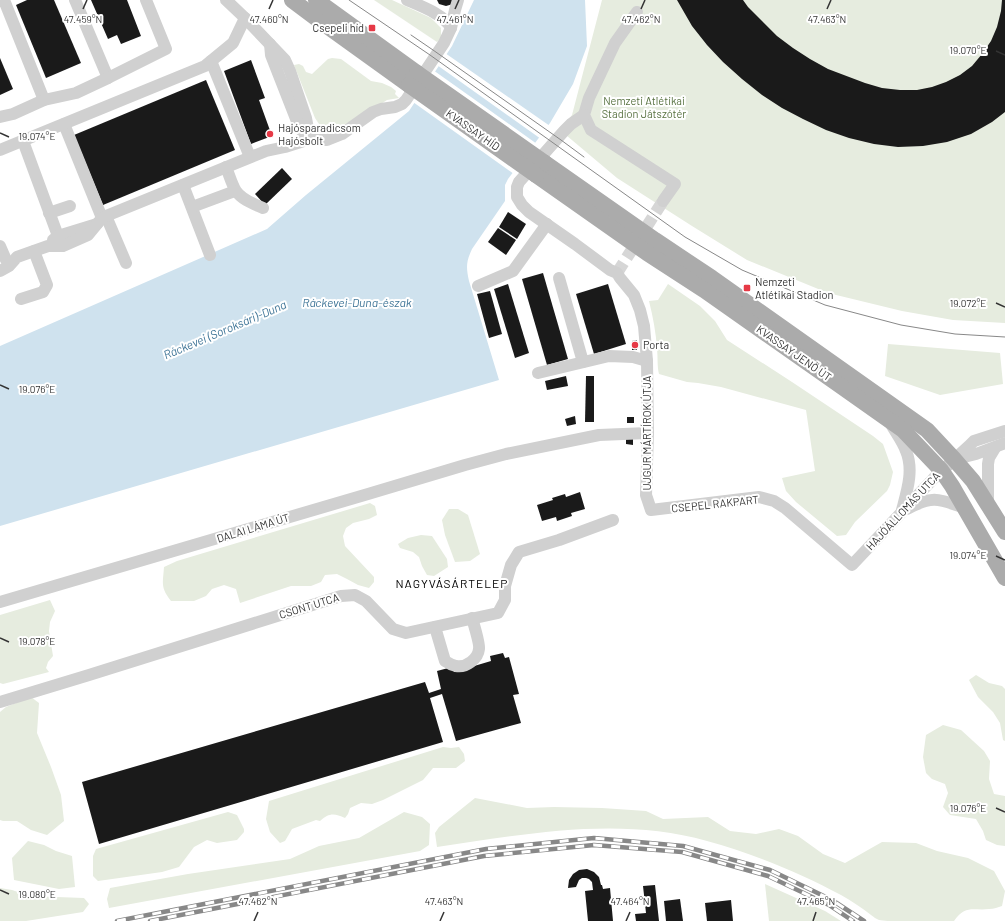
<svg xmlns="http://www.w3.org/2000/svg" width="1005" height="921" viewBox="0 0 1005 921" font-family="Barlow,sans-serif">
	<style>
		.green { fill: #e6ecdf }
		.water { fill: #cfe2ee }
		.pier { fill: #fff }
		.building { fill: #1a1a1a }
		.lines { fill: none; stroke-linecap: round; stroke-linejoin: round }
		.minor-tunnel { stroke: #d6d6d6; stroke-width: 12; stroke-dasharray: 12 6; stroke-linecap: butt }
		.minor { stroke: #d0d0d0; stroke-width: 12 }
		.major { stroke: #ababab; stroke-width: 16 }
		.tram { stroke: #888; stroke-width: 1 }
		.rail-casing { stroke: #888; stroke-width: 4.5 }
		.rail { stroke: #fff; stroke-width: 3; stroke-dasharray: 9; stroke-linecap: butt }
		.major-bridge { stroke: #ababab; stroke-width: 16 }
		.ticks { fill: none; stroke: #333; stroke-width: 1.5 }
		.poi-dot { fill: #e63946; stroke: #fff; stroke-width: 1.5 }
		.labels { text-anchor: middle; stroke-width: 4; stroke-linejoin: round; paint-order: stroke }
		.poi-label { font-size: 11px; fill: #333; stroke: #fff; text-anchor: start }
		.park-label { font-size: 11px; fill: #56703f; stroke: #fff }
		.street-label { font-size: 11px; fill: #333; stroke: #fff }
		.water-label { font-size: 12px; font-style: italic; fill: #3f7597; stroke: #fff }
		.neighbourhood-label { font-size: 12px; letter-spacing: 1px; fill: #000; stroke: #fff }
		.ticks-label { font-size: 10px; text-anchor: middle; fill: #333; stroke: #fff; stroke-width: 4; stroke-linejoin: round; paint-order: stroke }
	</style>
	<rect width="100%" height="100%" fill="#fff"/>
	<g class="green">
		<path d="M374,0H392L431,18L441,28V39L437,42Z"/>
		<path d="M602,0H1005V323L953,320L902,311L828,293L747,260L692,226L617,178L560,130L572,115Z"/>
		<path d="M332,58L341,59L371,81L382,83L391,87L396,91L395,94L399,98L387,100L364,115L339,127L331,129L325,128L319,124L315,118L294,65L299,64L303,66L306,72L312,74L328,59Z"/>
		<path d="M668,284L700,306L715,321L727,340L792,382L873,436L883,444L893,472L890,485L887,491L855,522L846,535L837,536L796,502L786,491L782,478L815,471L806,410L721,387L698,383L687,382L659,374C657,366 658,358 657,349C656,333 653,317 649,301L658,300Z"/>
		<path d="M888,344L1000,353L1003,384L940,395L885,376Z"/>
		<path d="M370,503L375,506L377,515L369,519L353,523L346,528L343,536L345,546L374,577V582L369,588L358,585L347,579L337,574L325,575L321,582L311,586H291L240,603L236,589L224,585L212,589L206,596L194,601H171C160,587 163,583 164,567L177,561Z"/>
		<path d="M449,509H458L468,515L480,554L470,561L455,562L445,535L442,520Z"/>
		<path d="M421,535L432,536L447,559L448,567L434,576L427,575L422,566L419,557L413,552L400,548L398,544L408,538Z"/>
		<path d="M50,600L55,611L50,622L49,631L53,656L48,662L46,668L49,672L3,684L0,683V615Z"/>
		<path d="M976,675L989,683L1002,686L1005,689V741L1003,740L1000,723L993,712L978,697L969,680Z"/>
		<path d="M31,697L39,703L37,733L51,767L61,795L64,821L47,835L31,830L17,821H3L0,820V712L6,707Z"/>
		<path d="M943,725L961,730L984,751L990,761L989,779L994,794L1005,796V846L997,845L986,840L983,831L976,819L950,815L943,807L948,793L945,784L932,779L926,773L923,757L926,735Z"/>
		<path d="M443,747L451,748L459,747L464,754L465,761L456,768H433L423,780L383,800L372,804L361,803L350,808L348,814L345,818C334,813 329,813 320,821L316,820L292,829L285,841L280,843L270,832L266,819L269,801Z"/>
		<path d="M475,798L527,808L554,807L602,808L646,811L663,819L708,817L730,831L756,834L779,829L798,836L823,854L845,863L882,842L916,843L937,851L968,858L994,871L1005,891L1002,906C998,907 994,909 989,909C973,911 966,904 954,921C935,921 916,921 897,921C892,921 883,921 879,920C876,919 874,917 871,915C862,908 852,901 841,895C800,873 752,853 707,841C619,816 526,834 437,847L435,833L439,827Z"/>
		<path d="M228,812L237,815L244,829V832L237,840L217,843L207,840L194,847L179,867L162,872L98,881L93,876V856L96,849Z"/>
		<path d="M404,812L422,817L430,824L429,845L420,851L109,908L107,899L110,888L188,874L290,859L319,846L359,838Z"/>
		<path d="M28,841L44,845L56,851L72,856L75,887L59,889L14,880L12,858Z"/>
		<path d="M765,884L825,911L841,921H769Z"/>
		<path d="M0,888L12,890L30,896L84,898L89,904L83,912L26,921H0Z"/>
	</g>
	<path class="water" d="M474,0H585L587,46L573,84L550,123L508,179L505,185V201L472,249C466,262 466,267 469,281L499,380L0,526V346L267,229L306,195L409,111L452,46Z"/>
	<g class="pier">
		<path d="M445,53L550,126L541,139L437,65Z"/>
		<path d="M433,70L537,144L514,174L413,102Z"/>
	</g>
	<g class="building">
		<path d="M27,0H54L81,63L46,78L16,5Z"/>
		<path d="M91,0H127L141,36L121,44L117,35L108,39Z"/>
		<path d="M437,0H455L453,4L446,6L439,4Z"/>
		<path d="M677,0H743L748,7L777,36L793,48L810,59L828,69L865,83L882,88L900,90H917L932,87L946,82L960,75L972,66L982,54L991,41L997,27L1001,11L1002,0H1005V112L992,122L971,134L947,142L923,146L898,147L874,144L849,138L826,130L803,119L782,108L762,95L742,79L723,62L707,45L692,26Z"/>
		<path d="M0,58L13,89L0,95Z"/>
		<path d="M251,60L265,98L259,100L272,136L251,144L224,71Z"/>
		<path d="M206,80L235,150L103,205L74,135Z"/>
		<path d="M282,168L292,179L265,205L255,194Z"/>
		<path d="M508,212L526,224L517,239L499,227Z"/>
		<path d="M498,228L516,240L506,255L488,242Z"/>
		<path d="M543,273L568,359L547,365L522,279Z"/>
		<path d="M508,284L529,353L515,358L494,289Z"/>
		<path d="M608,284L626,344L594,354L576,294Z"/>
		<path d="M490,291L502,334L489,338L477,294Z"/>
		<path d="M637,340V350H632V341Z"/>
		<path d="M566,376L568,386L547,390L545,381Z"/>
		<path d="M586,376H594V422H585Z"/>
		<path d="M575,416L576,424L567,426L565,419Z"/>
		<rect x="627" y="417" width="7" height="6"/>
		<path d="M626,438H633V445L626,444Z"/>
		<path d="M580,492L585,509L571,513L572,516L557,521L556,517L542,521L537,505L553,500L552,498L565,494L566,497Z"/>
		<path d="M503,653L505,658L509,657L519,694L513,695L521,723L456,741L442,694L430,698L443,742L99,844L82,782L425,682L429,693L441,689L437,671L452,667L454,672L491,661L490,656Z"/>
		<path d="M587,869L594,872L599,877L601,885H602L603,889L610,888L613,921H588L585,891L593,890L592,882L589,879L586,878H582L579,880L576,887L568,888L569,880L573,874L579,870Z"/>
		<path d="M655,885L659,921H636L635,914L646,913L643,886Z"/>
		<path d="M680,899L683,921H666L664,901Z"/>
		<path d="M731,900L733,921H707L705,903Z"/>
	</g>
	<g class="lines">
		<path class="minor-tunnel" d="M617,273L663,201"/>
		<g class="minor">
			<path d="M4,0L44,100"/>
			<path d="M75,0L108,78"/>
			<path d="M226,0L245,18L285,60L290,71L306,118L310,139"/>
			<path d="M407,0C421,6 445,15 451,28"/>
			<path d="M637,12L615,43L589,98L584,115L591,130L675,184L663,201"/>
			<path d="M270,44L271,55L300,129L306,135L313,140H327L342,134L373,112L381,109L395,107L402,104L406,100L444,43L451,28L455,10L458,0"/>
			<path d="M211,61L250,157"/>
			<path d="M584,115L571,124L564,131L519,182L517,187V197L522,205L529,212L575,244L610,270L617,273L620,278L634,295L640,310L644,326L647,361L648,433L646,495L651,510L759,497L774,501L785,508L852,565L934,478L969,446L974,441L1005,431"/>
			<path d="M0,117L13,114L44,100L76,93L108,78L166,49L146,0"/>
			<path d="M64,124L102,218"/>
			<path d="M23,141L58,236"/>
			<path d="M0,150L205,66L233,43L245,18"/>
			<path d="M226,167C229,174 232,185 236,191C242,200 254,204 263,208"/>
			<path d="M183,185L210,255"/>
			<path d="M192,207L235,191"/>
			<path d="M49,213L70,206"/>
			<path d="M106,216L126,263"/>
			<path d="M53,240L58,236L97,224"/>
			<path d="M0,246L6,260"/>
			<path d="M0,271L9,266L17,257L48,246H63L88,235L102,218L106,216L266,151L285,147L310,139"/>
			<path d="M559,278L583,362"/>
			<path d="M478,286L513,271L547,224"/>
			<path d="M21,299L43,292L47,285L34,251"/>
			<path d="M538,373L609,356L633,357L647,361"/>
			<path d="M891,424C896,433 903,442 906,451C914,470 907,491 902,510"/>
			<path d="M956,459L976,454L1005,443"/>
			<path d="M988,504V464L989,458L995,448"/>
			<path d="M907,509C933,495 939,499 965,508"/>
			<path d="M0,602L368,494L465,465L506,454L599,435L648,433"/>
			<path d="M435,627L445,661C448,663 452,665 456,666C466,668 478,659 479,649C480,644 474,625 472,618"/>
			<path d="M0,702L89,675L341,596L355,595L366,601L393,629L406,633L498,613L505,600V586L511,565L519,552L559,540L613,520"/>
		</g>
		<g class="major">
			<path d="M292,0L316,18L409,85"/>
			<path d="M316,0L417,73"/>
			<path d="M545,163L655,240L712,278L927,430L954,459L973,481L1005,532"/>
			<path d="M536,175L647,253L704,290L835,382L903,430L941,470L952,486L1005,578"/>
		</g>
		<g class="tram">
			<path d="M349,0L430,55L685,237L742,270L825,305L901,325L955,334L1005,337"/>
			<path d="M411,35L433,50L561,140L584,157"/>
		</g>
		<defs>
			<g id="rail">
				<path d="M117,921L486,849L594,838L683,846L770,870L832,900L864,921"/>
				<path d="M150,921L484,856L594,845L682,852L768,876L829,905L853,921"/>
			</g>
		</defs>
		<use href="#rail" class="rail-casing"/>
		<use href="#rail" class="rail"/>
		<g class="major-bridge">
			<path d="M417,73L545,163"/>
			<path d="M409,85L536,175"/>
		</g>
	</g>
	<path class="ticks" d="M83,9L87,0M269,9L273,0M455,9L459,0M641,9L645,0M827,9L831,0M996,51L1005,55M0,133L9,137M996,303L1005,307M0,385L9,389M996,556L1005,560M0,638L9,642M996,808L1005,812M0,890L9,894M254,921L258,912M440,921L444,912M626,921L630,912M813,921L816,912"/>
	<g class="poi-dot">
		<rect x="368" y="24" width="8" height="8" rx="2"/>
		<circle cx="270" cy="134" r="4"/>
		<rect x="743" y="284" width="8" height="8" rx="2"/>
		<circle cx="635" cy="345" r="4"/>
	</g>
	<g class="labels">
		<g class="poi-label">
			<text x="364" y="32" text-anchor="end">Csepeli híd</text>
			<text x="278" y="132">Hajósparadicsom<tspan x="278" dy="13">Hajósbolt</tspan></text>
			<text x="755" y="286">Nemzeti<tspan x="755" dy="13">Atlétikai Stadion</tspan></text>
			<text x="643" y="349">Porta</text>
		</g>
		<g class="park-label">
			<text x="644" y="105">Nemzeti Atlétikai<tspan x="644" dy="13">Stadion Játszótér</tspan></text>
		</g>
		<g class="street-label">
			<text transform="translate(473 130) rotate(35)" y="4">KVASSAY HÍD</text>
			<text transform="translate(794 353) rotate(35)" y="4">KVASSAY JENŐ ÚT</text>
			<text transform="translate(647 433) rotate(-90)" y="4">UJGUR MÁRTÍROK ÚTJA</text>
			<text transform="translate(715 504) rotate(-6)" y="4">CSEPEL RAKPART</text>
			<text transform="translate(903 511) rotate(-47)" y="4">HAJÓÁLLOMÁS UTCA</text>
			<text transform="translate(253 528) rotate(-17)" y="4">DALAI LÁMA ÚT</text>
			<text transform="translate(309 606) rotate(-17)" y="4">CSONT UTCA</text>
		</g>
		<g class="water-label">
			<text x="357" y="307">Ráckevei-Duna-észak</text>
			<text transform="translate(225 330) rotate(-23)" y="4">Ráckevei (Soroksári)-Duna</text>
		</g>
		<g class="neighbourhood-label">
			<text x="452" y="588">NAGYVÁSÁRTELEP</text>
		</g>
	</g>
	<g class="ticks-label">
		<text x="83" y="23">47.459°N</text>
		<text x="269" y="23">47.460°N</text>
		<text x="455" y="23">47.461°N</text>
		<text x="641" y="23">47.462°N</text>
		<text x="827" y="23">47.463°N</text>
		<text x="968" y="54">19.070°E</text>
		<text x="37" y="140">19.074°E</text>
		<text x="968" y="307">19.072°E</text>
		<text x="37" y="393">19.076°E</text>
		<text x="968" y="559">19.074°E</text>
		<text x="37" y="645">19.078°E</text>
		<text x="968" y="812">19.076°E</text>
		<text x="37" y="898">19.080°E</text>
		<text x="258" y="905">47.462°N</text>
		<text x="444" y="905">47.463°N</text>
		<text x="630" y="905">47.464°N</text>
		<text x="816" y="905">47.465°N</text>
	</g>
</svg>
